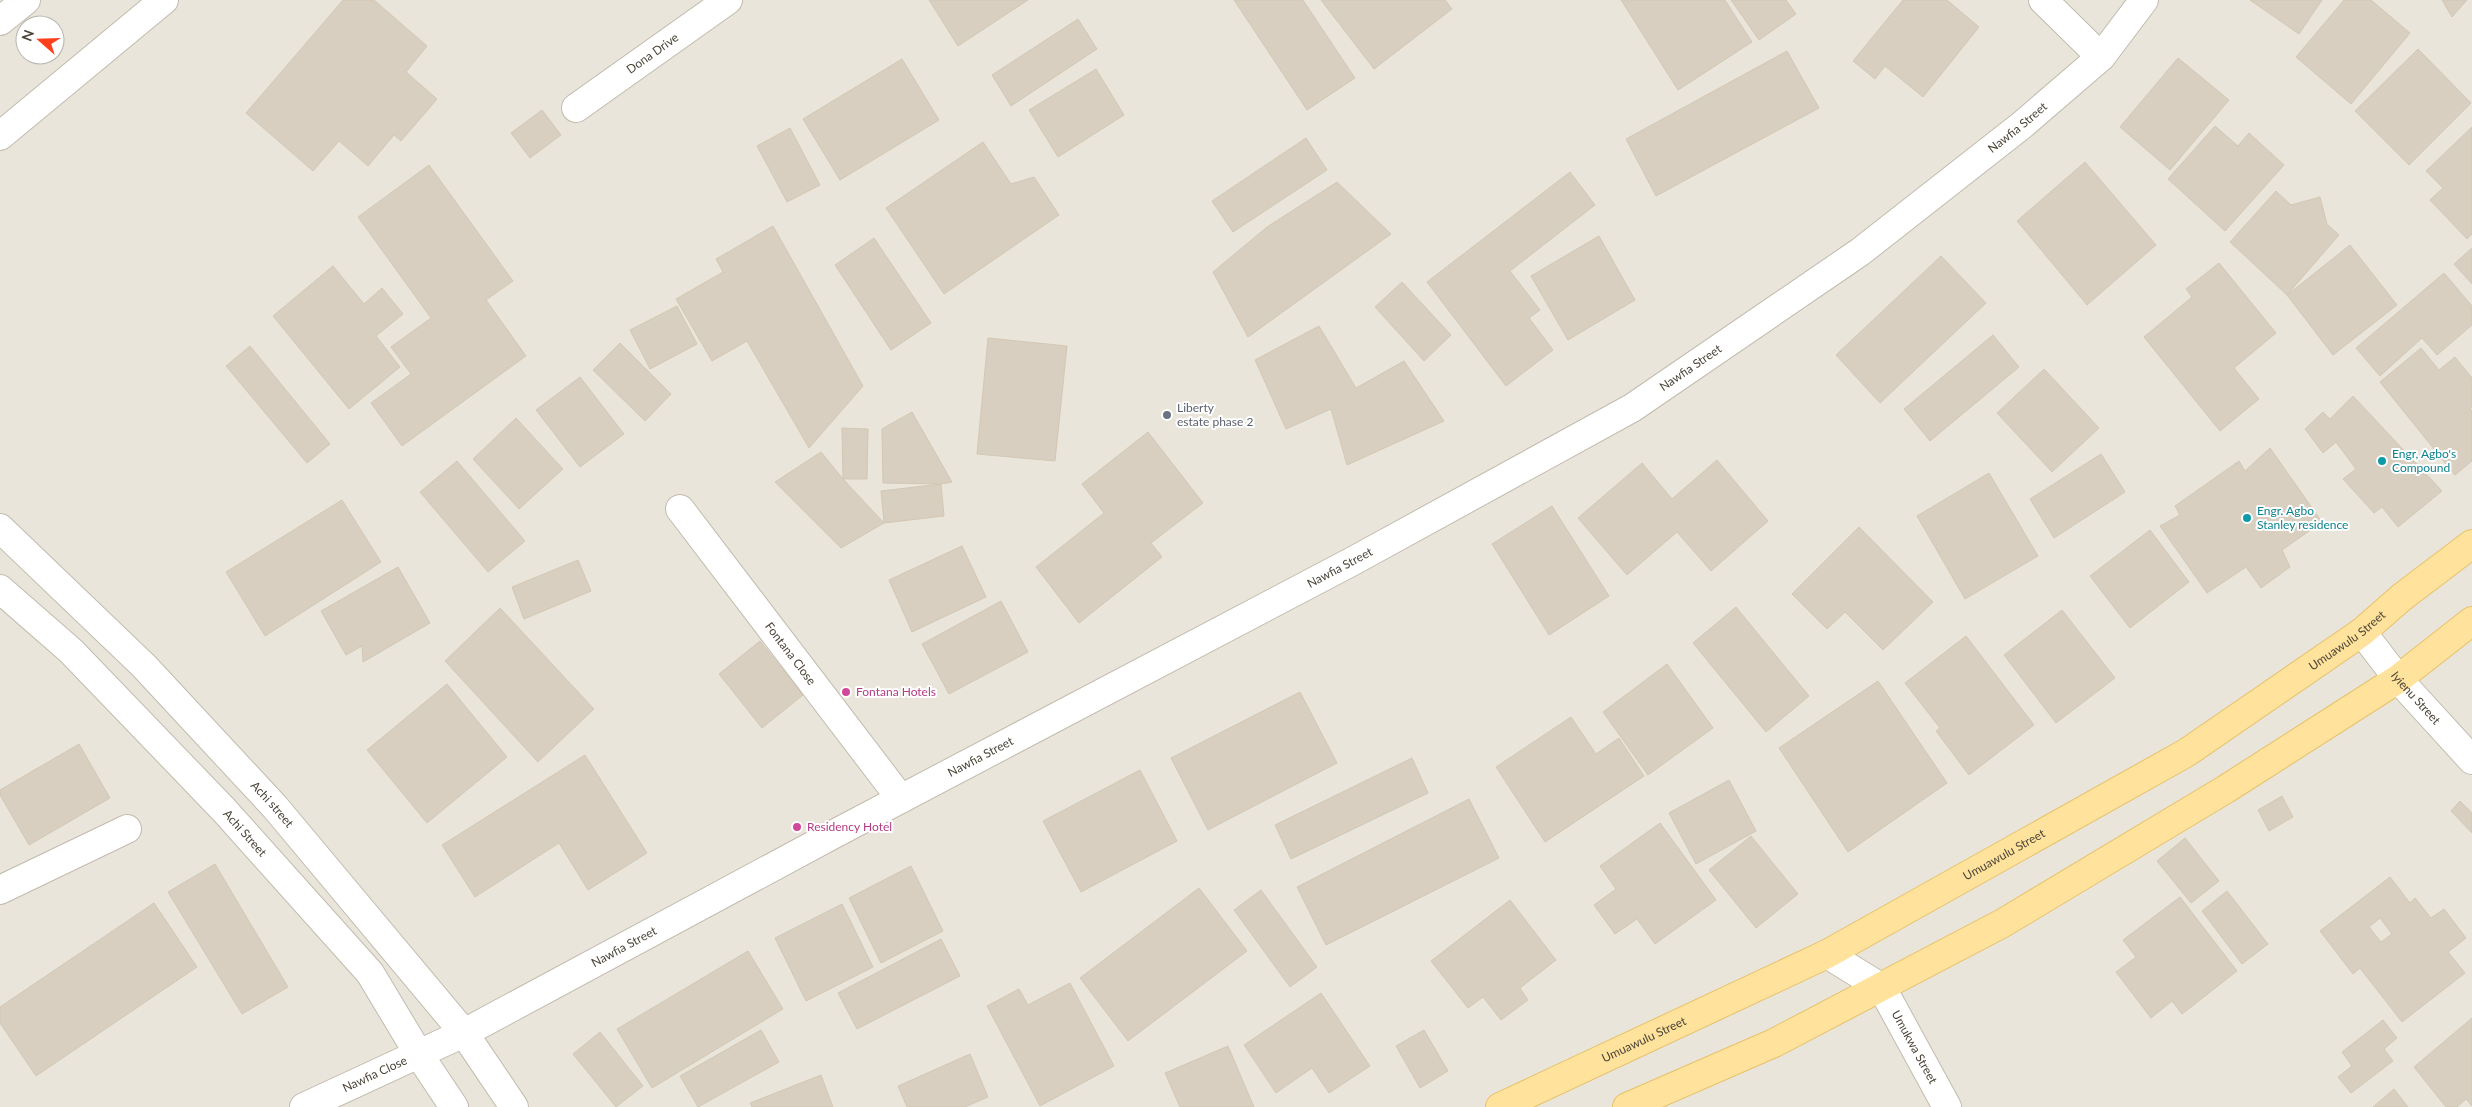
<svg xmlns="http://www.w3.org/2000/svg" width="2472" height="1107" viewBox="0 0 2472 1107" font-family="Lato,sans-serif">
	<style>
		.residential { fill: #eae5da; fill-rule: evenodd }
		.building { fill: #d8cfc1; stroke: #d3c7b4; fill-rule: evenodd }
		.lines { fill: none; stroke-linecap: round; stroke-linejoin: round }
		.minor-casing { stroke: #c2bbae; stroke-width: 30 }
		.major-casing { stroke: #e6c16a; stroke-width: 30 }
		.minor { stroke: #fff; stroke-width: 28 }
		.major { stroke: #ffe39c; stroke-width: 28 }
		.worship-dot { fill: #6b7280; stroke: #fff; stroke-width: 2 }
		.culture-dot { fill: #0f9aa8; stroke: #fff; stroke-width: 2 }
		.hotel-dot { fill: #d1479c; stroke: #fff; stroke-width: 2 }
		.labels { text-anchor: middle; stroke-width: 4; stroke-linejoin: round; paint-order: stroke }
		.street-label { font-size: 12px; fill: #4b4439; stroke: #fff }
		.worship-label { font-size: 12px; fill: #5b616d; stroke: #fff; text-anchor: start }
		.culture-label { font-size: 12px; fill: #0d838f; stroke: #fff; text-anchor: start }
		.hotel-label { font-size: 12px; fill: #b23c85; stroke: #fff; text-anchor: start }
	</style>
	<rect width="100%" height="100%" fill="#f6f3ec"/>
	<path class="residential" d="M0,0H2472V1107H0ZM25,25H55V55H25Z"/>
	<g class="building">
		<path d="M343,0H374L427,46L406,72L437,99L401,141L394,135L368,166L339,141L313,171L246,113Z"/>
		<path d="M929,0H1028L958,46Z"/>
		<path d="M1234,0H1303L1355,78L1307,110Z"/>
		<path d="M1321,0H1445L1452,9L1374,69Z"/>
		<path d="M1621,0H1725L1752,42L1678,90Z"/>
		<path d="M1731,0H1786L1796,14L1759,40Z"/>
		<path d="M1903,0H1947L1979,27L1923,97L1885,66L1875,79L1853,61Z"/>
		<path d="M2250,0H2322L2299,34Z"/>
		<path d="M2344,0H2371L2410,33L2351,104L2296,57Z"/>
		<path d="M2442,0H2467L2452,17Z"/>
		<path d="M1078,19L1097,49L1011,106L992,75Z"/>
		<path d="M2418,49L2471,103L2409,165L2355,111Z"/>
		<path d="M1787,51L1819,108L1656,196L1626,139Z"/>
		<path d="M2178,58L2229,100L2170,170L2120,127Z"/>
		<path d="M902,59L939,120L840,180L803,119Z"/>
		<path d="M1096,69L1124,115L1058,157L1029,110Z"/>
		<path d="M542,110L561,135L530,158L511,133Z"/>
		<path d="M2215,126L2238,146L2249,133L2284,165L2225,231L2168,179Z"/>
		<path d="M2472,127V234L2467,239L2430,200L2443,188L2426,171Z"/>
		<path d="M790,128L820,185L787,202L757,146Z"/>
		<path d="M1306,138L1327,170L1233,232L1212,201Z"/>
		<path d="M983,142L1011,184L1034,177L1059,215L944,294L886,208Z"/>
		<path d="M2085,162L2156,245L2087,305L2017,221Z"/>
		<path d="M429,165L513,281L486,300L526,356L402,446L371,403L411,374L391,347L431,318L358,217Z"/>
		<path d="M1570,172L1595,205L1510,271L1540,310L1529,318L1553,350L1506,386L1427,282Z"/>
		<path d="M1337,182L1391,234L1248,337L1213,272L1267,227Z"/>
		<path d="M2276,191L2291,205L2320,197L2327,224L2339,235L2287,295L2230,242Z"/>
		<path d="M773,226L863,386L809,448L747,341L712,361L676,299L723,272L716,259Z"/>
		<path d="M1599,236L1635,300L1568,340L1531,276Z"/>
		<path d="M874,238L931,323L891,350L835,265Z"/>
		<path d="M2350,245L2397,305L2333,355L2287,295Z"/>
		<path d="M2472,248V284L2454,264Z"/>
		<path d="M1941,256L1986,303L1880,403L1836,355Z"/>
		<path d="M2219,263L2276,333L2234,368L2259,399L2220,431L2144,337L2192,297L2186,289Z"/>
		<path d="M333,266L364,304L382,288L403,314L376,336L400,367L349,409L273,316Z"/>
		<path d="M2444,273L2472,306V325L2437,355L2422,338L2380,376L2356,348Z"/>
		<path d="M1402,282L1451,335L1424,361L1375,307Z"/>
		<path d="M677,306L697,344L650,369L630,330Z"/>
		<path d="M1319,326L1356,388L1404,361L1444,421L1347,465L1331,409L1286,429L1255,360Z"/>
		<path d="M1993,335L2019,367L1930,441L1904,409Z"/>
		<path d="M988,338L1067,346L1055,461L977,454Z"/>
		<path d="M620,343L671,394L645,421L593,370Z"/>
		<path d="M250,346L330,444L307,463L226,366Z"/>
		<path d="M2421,348L2439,370L2455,357L2472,378V407L2470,408L2472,411V461L2455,475L2380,382Z"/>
		<path d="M2044,369L2099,428L2052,472L1997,413Z"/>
		<path d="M580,377L624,434L580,467L536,410Z"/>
		<path d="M2353,396L2442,491L2398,527L2382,507L2374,513L2343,479L2356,469L2336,442L2323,453L2305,429L2323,412L2330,419Z"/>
		<path d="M912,412L952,482L941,484L883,483L882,429Z"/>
		<path d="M516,418L563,469L519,509L473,459Z"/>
		<path d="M842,428L868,429L867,479H843Z"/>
		<path d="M1148,432L1203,503L1151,543L1162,557L1079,623L1036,567L1104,513L1082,484Z"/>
		<path d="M2270,448L2322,522L2282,550L2290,567L2261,588L2246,567L2207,593L2160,526L2180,515L2175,506L2239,461L2245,471Z"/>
		<path d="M821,452L843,479L884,523L841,548L775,482Z"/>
		<path d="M2101,454L2125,492L2054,538L2030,499Z"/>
		<path d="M1717,460L1768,521L1711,571L1677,532L1627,575L1578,518L1642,463L1672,499Z"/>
		<path d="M457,461L525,541L488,572L420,492Z"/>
		<path d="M1989,473L2038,556L1965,599L1917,516Z"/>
		<path d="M941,484L944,516L884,523L881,491Z"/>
		<path d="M342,500L381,562L265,636L226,572Z"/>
		<path d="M1552,506L1609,596L1549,635L1492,544Z"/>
		<path d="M1859,527L1933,602L1883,650L1845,612L1827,629L1792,594Z"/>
		<path d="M2150,530L2189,582L2130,628L2090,576Z"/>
		<path d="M962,546L986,597L912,632L889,580Z"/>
		<path d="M578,560L591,591L524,619L512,587Z"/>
		<path d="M398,567L430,623L363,662L362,646L346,655L321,611Z"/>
		<path d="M1001,601L1028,652L949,694L922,644Z"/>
		<path d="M1736,607L1809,696L1766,732L1693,643Z"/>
		<path d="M500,608L594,709L538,762L445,661Z"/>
		<path d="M2062,610L2115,678L2056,723L2004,655Z"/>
		<path d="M1966,636L2034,725L1969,775L1936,731L1940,728L1905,683Z"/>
		<path d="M760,641L803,695L762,728L719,674Z"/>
		<path d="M1667,664L1713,728L1648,775L1603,712Z"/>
		<path d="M1878,681L1947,783L1848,852L1779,748Z"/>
		<path d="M447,684L507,757L427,823L367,750Z"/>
		<path d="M1300,692L1337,763L1208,830L1171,758Z"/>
		<path d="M1571,717L1596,754L1619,738L1644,776L1545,842L1496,767Z"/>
		<path d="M79,744L110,798L29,845L0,795V790Z"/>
		<path d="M585,755L647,853L588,890L559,843L475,897L442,845Z"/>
		<path d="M1412,758L1428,793L1291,859L1275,825Z"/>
		<path d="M1140,770L1177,841L1081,892L1043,821Z"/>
		<path d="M1729,780L1756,831L1696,864L1669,813Z"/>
		<path d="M2282,796L2293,817L2269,831L2258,810Z"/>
		<path d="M1469,799L1499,858L1326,945L1297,887Z"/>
		<path d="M2460,801L2472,813V833L2451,811Z"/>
		<path d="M1660,823L1716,900L1655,944L1637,919L1615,934L1594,905L1616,889L1600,866Z"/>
		<path d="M1751,836L1798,894L1756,928L1709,870Z"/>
		<path d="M2185,838L2219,881L2191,903L2157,861Z"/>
		<path d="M215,864L288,987L242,1014L168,892Z"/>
		<path d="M911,866L943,931L881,963L849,898Z"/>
		<path d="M2390,877L2410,903L2415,898L2431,918L2444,909L2466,938L2448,952L2465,973L2402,1022L2360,968L2353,974L2320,931ZM2380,918L2392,934L2381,942L2369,927Z"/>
		<path d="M1199,888L1247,951L1128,1041L1080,978Z"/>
		<path d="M1261,890L1317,967L1290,987L1234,910Z"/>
		<path d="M2227,891L2268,944L2242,964L2202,911Z"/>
		<path d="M2180,897L2237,971L2182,1014L2172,1001L2151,1018L2116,972L2136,957L2123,940Z"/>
		<path d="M1510,900L1556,960L1520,988L1528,1000L1501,1020L1483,997L1468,1008L1431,961Z"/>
		<path d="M154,903L197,967L36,1076L0,1023V1007Z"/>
		<path d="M842,904L873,967L806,1001L775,938Z"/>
		<path d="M941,939L960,976L857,1029L838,993Z"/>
		<path d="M748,951L783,1009L652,1088L617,1029Z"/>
		<path d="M1070,983L1114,1066L1040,1106L987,1006L1019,989L1028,1005Z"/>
		<path d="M1321,993L1370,1066L1329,1093L1312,1068L1276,1093L1244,1045Z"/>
		<path d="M2472,1018V1106L2466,1099L2457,1107H2446L2414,1067Z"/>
		<path d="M2383,1020L2397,1038L2384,1049L2393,1061L2351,1093L2338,1077L2352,1066L2342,1052Z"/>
		<path d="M761,1030L779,1062L698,1107L680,1076Z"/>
		<path d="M1424,1030L1448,1071L1420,1088L1396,1046Z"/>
		<path d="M600,1032L643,1086L616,1107L573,1054Z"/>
		<path d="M1228,1046L1254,1107H1180L1165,1073Z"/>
		<path d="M970,1054L988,1097L965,1107H907L898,1086Z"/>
		<path d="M821,1075L833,1107H752L750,1103Z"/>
		<path d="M2394,1089L2408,1107H2373Z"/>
	</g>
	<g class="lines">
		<defs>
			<g id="minor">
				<path d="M2043,0L2101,57"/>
				<path d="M0,21L26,0"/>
				<path id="s1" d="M576,108L728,0"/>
				<path d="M0,136L164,0"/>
				<path id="s2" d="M680,509L901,799"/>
				<path id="s3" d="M0,528L144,666L275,807L464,1033L514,1107"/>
				<path id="s4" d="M0,589L71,651L224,810L370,973L418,1053L454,1107"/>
				<path id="s5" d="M2362,632L2398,679L2472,760"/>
				<path d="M0,890L127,829"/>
				<path id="s6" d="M1827,954L1882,988L1947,1107"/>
				<path id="s7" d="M304,1107L464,1033L836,833L1353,561L1632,408L1860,252L2022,125L2101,57L2144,0"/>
			</g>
			<g id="major">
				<path id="s8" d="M1500,1107L1827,954L2186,753L2362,632L2402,597L2472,544"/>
				<path d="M1627,1107L1774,1043L2003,923L2226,789L2398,679L2472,621"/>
			</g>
		</defs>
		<use href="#minor" class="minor-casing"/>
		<use href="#major" class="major-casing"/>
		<use href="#minor" class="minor"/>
		<use href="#major" class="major"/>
	</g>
	<circle class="worship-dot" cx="1167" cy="415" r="5"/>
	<g class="culture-dot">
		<circle cx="2382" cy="461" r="5"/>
		<circle cx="2247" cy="518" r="5"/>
	</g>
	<g class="hotel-dot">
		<circle cx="846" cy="692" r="5"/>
		<circle cx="797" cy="827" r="5"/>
	</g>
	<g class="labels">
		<g class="street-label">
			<text dy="4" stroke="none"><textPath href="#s1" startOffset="94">Dona Drive</textPath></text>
			<text dy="4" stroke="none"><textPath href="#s7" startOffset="1978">Nawfia Street</textPath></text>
			<text dy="4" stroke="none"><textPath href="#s7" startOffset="1572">Nawfia Street</textPath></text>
			<text dy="4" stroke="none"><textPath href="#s7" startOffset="1168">Nawfia Street</textPath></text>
			<text dy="4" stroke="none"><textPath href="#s8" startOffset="969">Umuawulu Street</textPath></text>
			<text dy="4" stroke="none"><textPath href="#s2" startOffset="182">Fontana Close</textPath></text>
			<text dy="4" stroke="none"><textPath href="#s5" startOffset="85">Iyienu Street</textPath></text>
			<text dy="4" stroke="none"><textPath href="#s7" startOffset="762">Nawfia Street</textPath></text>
			<text dy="4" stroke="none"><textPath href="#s3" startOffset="388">Achi street</textPath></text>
			<text dy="4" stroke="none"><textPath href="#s4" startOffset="346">Achi Street</textPath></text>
			<text dy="4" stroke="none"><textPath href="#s8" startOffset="564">Umuawulu Street</textPath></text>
			<text dy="4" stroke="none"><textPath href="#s7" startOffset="358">Nawfia Street</textPath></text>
			<text dy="4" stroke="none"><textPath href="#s8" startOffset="159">Umuawulu Street</textPath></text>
			<text dy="4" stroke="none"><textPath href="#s6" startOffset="132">Umukwa Street</textPath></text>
			<text dy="4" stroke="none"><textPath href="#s7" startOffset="78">Nawfia Close</textPath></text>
		</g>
		<g class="worship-label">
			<text x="1177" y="412">Liberty<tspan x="1177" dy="14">estate phase 2</tspan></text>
		</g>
		<g class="culture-label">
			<text x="2392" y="458">Engr, Agbo's<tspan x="2392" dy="14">Compound</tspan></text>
			<text x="2257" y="515">Engr. Agbo<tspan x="2257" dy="14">Stanley residence</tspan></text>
		</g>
		<g class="hotel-label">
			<text x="856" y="696">Fontana Hotels</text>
			<text x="807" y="831">Residency Hotel</text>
		</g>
	</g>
	<g transform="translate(40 40) rotate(290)"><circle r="24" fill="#ffffff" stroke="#b7b4b0"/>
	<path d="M0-4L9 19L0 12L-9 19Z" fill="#fc3f1d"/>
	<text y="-8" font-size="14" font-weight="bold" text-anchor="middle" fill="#4b4439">N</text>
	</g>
</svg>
